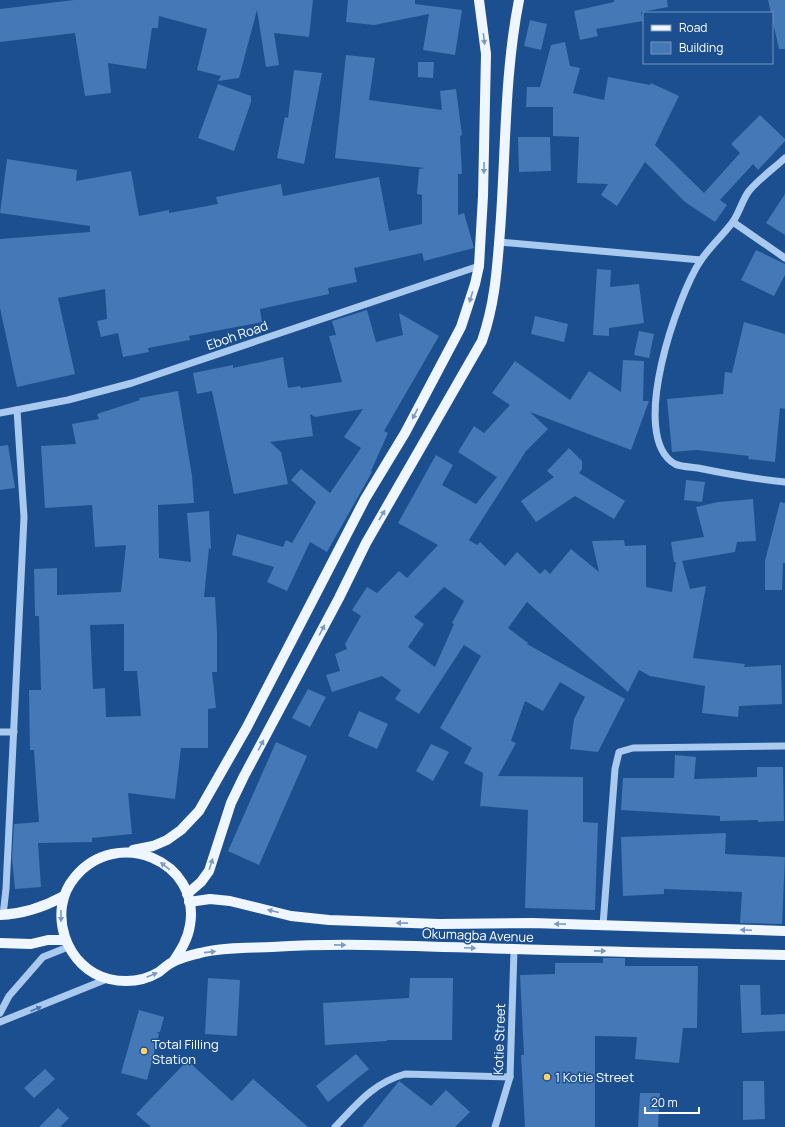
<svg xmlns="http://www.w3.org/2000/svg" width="785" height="1127" viewBox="0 0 785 1127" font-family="Manrope,sans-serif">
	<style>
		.building { fill: #4478b7; fill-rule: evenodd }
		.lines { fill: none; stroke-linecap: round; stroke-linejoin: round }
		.minor { stroke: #a9c9ee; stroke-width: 7 }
		.major { stroke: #f0f6ff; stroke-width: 10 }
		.oneway { fill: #7b9ac1 }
		.oneway2 { fill: #4674ac }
		.poi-dot { fill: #ffd166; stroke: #1b4f8f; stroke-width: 1.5 }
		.labels { text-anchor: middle; stroke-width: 3; stroke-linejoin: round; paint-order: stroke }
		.street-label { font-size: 13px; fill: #fff; stroke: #1b4f8f }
		.poi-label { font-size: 13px; fill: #fff; stroke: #1b4f8f; text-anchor: start }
	</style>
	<rect width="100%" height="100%" fill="#1b4f8f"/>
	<g class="building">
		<path d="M74,0H313L309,37L274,33L279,65L266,67L257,10L239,78L218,81L221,76L197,70L207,29L159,16L158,28H152L146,69L108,63L111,93L85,96L75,33L0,42V9Z"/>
		<path d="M348,0H415V4L462,10L455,55L423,50L429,14L374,25L346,22Z"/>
		<path d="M614,0H667L668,7L641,12L643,21L596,29L598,36L580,40L574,11L614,2Z"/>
		<path d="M768,0H785V49H779Z"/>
		<path d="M530,20L547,24L541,50L524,46Z"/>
		<path d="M565,42L570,66L580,68L573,93L604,100L608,77L650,85L651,83L679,96L655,145L704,193L740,153L731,144L760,115L785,139V141L758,170L753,164L720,200L727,205L715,222L685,202L645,162L617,206L601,195L608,184L577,183L579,137L553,136V107H526L527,87H540L551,45Z"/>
		<path d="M346,55L375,58L369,100L442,110L440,91L456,89L462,135L460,136L462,174H458V215L464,213L474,248L424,261L422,253L354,268L357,282L328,288L329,294L260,309L262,322L189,336L190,340L148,348L149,352L123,357L118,333L101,337L97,321L107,319L105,289L58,298L75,374L17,387L0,308V239L90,232V226L0,213L7,159L77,170L76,181L131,171L139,216L169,210V213L218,204L216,197L281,184L283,196L379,177L389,231L422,224V195L417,194L419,169L425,168L335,158Z"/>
		<path d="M418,62H434L433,78L418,77Z"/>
		<path d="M294,70L322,73L304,164L277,158L285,117L288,118Z"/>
		<path d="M218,84L251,96V102L234,151L198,138Z"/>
		<path d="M518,137H550L551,171L519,172Z"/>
		<path d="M785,194V235L766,223Z"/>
		<path d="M756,250L785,264V275L774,296L741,280Z"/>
		<path d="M597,269L611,270L610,287L639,284L644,323L609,328V336L593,335Z"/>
		<path d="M367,310L376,342L403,335L399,313L439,336L384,431L388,433L371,471L372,472L327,552L310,542L287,591L267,582L274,567L232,555L237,534L283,547L286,540L292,543L316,502L291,480L301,469L330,493L361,448L344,437L363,409L315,417L310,414L313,436L270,442L281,452L288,484L234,494L212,391L197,394L193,373L233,365V368L283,357L288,388L300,386L301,388L342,382L329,336L336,335L332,321Z"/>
		<path d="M535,316L568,324L564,342L531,334Z"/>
		<path d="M744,322L785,334V409L780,408L775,462L748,459L749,456L697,450L672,452L667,399L723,394L725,372L732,373Z"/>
		<path d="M639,331L654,334L649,358L634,355Z"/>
		<path d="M623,360L644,361L643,401H649L631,450L530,412L548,429L526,451L469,540L477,545L480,542L505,566L517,552L540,574L545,569L550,574L571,549L599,572L592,541L624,540L625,546L646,545V587L672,592L676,562H674L671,542L704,537L696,507L718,502L753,499L756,541L737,542L735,552L682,561L690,589L706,586L693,658L745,664L744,667L781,665L782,704L739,706L738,717L702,713L705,686L650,676L639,670L628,692L527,602L508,628L528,643L527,644L625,699L598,752L570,749L574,719L585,697L560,682L543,711L525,701L511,741L516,743L498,776L583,777V822L598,823L595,910L525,908L528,810L481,806L480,808L483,773L464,763L472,748L440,728L481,656L464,645L419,714L395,699L401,690L382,676L332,692L326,675L340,671L335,654L347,649L345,644L361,616L352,610L367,587L377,593L399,571L407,578L438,545L398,523L436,455L453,465L442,485L476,504L497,477L458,452L474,426L484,433L510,405L492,393L515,361L570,400L589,371L621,392ZM444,587L464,601L452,623L454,624L435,667L408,647L424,624L414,617Z"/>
		<path d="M178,391L192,476L194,503L158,505L159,558L191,562L187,513L209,511L211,549L209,548L204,597H215L217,633V672H212L216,708L208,709V748H181L175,799L128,793L132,834L92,838V842L38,843L41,887L15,889L12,858L14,824L39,822L34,750H30L29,690H41L39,616H35L34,569L57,568V595L121,592L126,545L95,547L92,505L45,508L41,446L76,444L72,424L99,419L97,414L140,400L139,398ZM124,624V671H137L141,716L106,717L105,688L93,689L90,625Z"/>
		<path d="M8,445L15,488L0,490V446Z"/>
		<path d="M569,448L582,461V469L579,473L625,501L614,519L575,496L536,522L521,501L554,477L547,471Z"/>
		<path d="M686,480L705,482L702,502L684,500Z"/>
		<path d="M780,502L785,503V563H783L782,590H765V561Z"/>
		<path d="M308,689L326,697L310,727L292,718Z"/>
		<path d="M359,711L388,724L377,749L348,736Z"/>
		<path d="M276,742L307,756L259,865L228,851Z"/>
		<path d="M431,744L449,752L433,781L416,771Z"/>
		<path d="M675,755L696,757L694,779L757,777V767H783L784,821L758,822V820L720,821V816L621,810L623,778H674Z"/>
		<path d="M726,833L725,854L785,857L782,924L740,923L742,892L664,889V894L623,896L621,837Z"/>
		<path d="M603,958H625V966H698L697,1028H683L679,1063L635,1059L637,1037L595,1036V1127H525L521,1055H524L520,975L555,974V963H603Z"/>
		<path d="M208,978L240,980L237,1036L205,1034Z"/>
		<path d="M410,978H453L452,1040H387V1041L325,1045L323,1003L409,998Z"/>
		<path d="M740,985H760L761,1015L785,1014V1031L742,1033Z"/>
		<path d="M139,1010L164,1017L160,1032H157L159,1034L147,1080L121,1073Z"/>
		<path d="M356,1054L369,1069L328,1102L316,1086Z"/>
		<path d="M185,1063H190L232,1101L253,1079L308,1127H151L136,1114Z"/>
		<path d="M45,1069L55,1079L34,1098L24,1088Z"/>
		<path d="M399,1081L431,1106L446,1090L470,1112L455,1127H362Z"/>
		<path d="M743,1081H764L765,1119L743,1120Z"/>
		<path d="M640,1093H660L658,1127H638Z"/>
		<path d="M58,1108L69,1118L60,1127H39Z"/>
	</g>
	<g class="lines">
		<g class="minor">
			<path d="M785,158C773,169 759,179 749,191C742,200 739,214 732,223C722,236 710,247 701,260C678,294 627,437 675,464C681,467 692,467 698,468C727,474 756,479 785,482"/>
			<path d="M733,222L785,258"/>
			<path d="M499,242L701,260"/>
			<path d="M0,413L68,400L132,383L479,266"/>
			<path d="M0,732H14"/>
			<path d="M3,915L6,889L24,517L17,410"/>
			<path d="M603,925L615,769L619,752L633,748L785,746"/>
			<path d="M0,1013L9,996L43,957L68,947"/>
			<path d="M0,1022L107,979"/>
			<path d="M335,1127C357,1104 373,1083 405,1074L510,1077"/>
			<path d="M495,1127L510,1077L514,950"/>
		</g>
		<g class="major">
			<path d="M133,850L153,846L167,840L181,830L199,811L247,727L365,499L405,433L461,327L475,284L479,266L483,196L486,54L479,0"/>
			<path d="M187,894L201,882L209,871L231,803L244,776L339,598L366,543L482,341C495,303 497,270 500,231C506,154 504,76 519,0"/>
			<path d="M189,902L210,899L230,901L291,916L329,920L439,924L532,923L785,931"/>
			<path d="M0,915C23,914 44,907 64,896"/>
			<path d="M0,943L31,944L48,940H65"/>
			<path d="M173,962C181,950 188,939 190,925C201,861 117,826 75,877C46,911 66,969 109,979C126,983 144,981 159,972C163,969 167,965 171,963C179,958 191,955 200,953C223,947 249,948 272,947C352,942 433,947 513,949C604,952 694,953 785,955"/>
		</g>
	</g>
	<defs><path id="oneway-solid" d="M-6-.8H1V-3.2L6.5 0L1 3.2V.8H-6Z"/></defs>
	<g class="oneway">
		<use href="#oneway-solid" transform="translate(484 39) rotate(83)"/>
		<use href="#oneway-solid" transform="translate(484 168) rotate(91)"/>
		<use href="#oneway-solid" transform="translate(471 297) rotate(107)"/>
		<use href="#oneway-solid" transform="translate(415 414) rotate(118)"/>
		<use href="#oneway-solid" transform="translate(382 515) rotate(-59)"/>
		<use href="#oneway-solid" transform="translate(322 630) rotate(-62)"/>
		<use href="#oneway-solid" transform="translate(261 745) rotate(-62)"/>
		<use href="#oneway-solid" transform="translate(211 864) rotate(-72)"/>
		<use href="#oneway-solid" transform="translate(165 866) rotate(-143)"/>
		<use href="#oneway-solid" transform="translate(273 911) rotate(-166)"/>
		<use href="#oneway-solid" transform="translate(61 916) rotate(90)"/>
		<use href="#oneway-solid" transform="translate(402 923) rotate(-179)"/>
		<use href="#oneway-solid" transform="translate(560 924) rotate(-179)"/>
		<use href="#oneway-solid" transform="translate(746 930) rotate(-178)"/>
		<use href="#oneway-solid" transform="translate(340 945) rotate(1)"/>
		<use href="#oneway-solid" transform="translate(470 948) rotate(2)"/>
		<use href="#oneway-solid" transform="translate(600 951) rotate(1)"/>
		<use href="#oneway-solid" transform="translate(210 952) rotate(-6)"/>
		<use href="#oneway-solid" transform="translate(152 975) rotate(-23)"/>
	</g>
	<use class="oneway2" href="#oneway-solid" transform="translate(36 1009) rotate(-23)"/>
	<g class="poi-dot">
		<circle cx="144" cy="1051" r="4"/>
		<circle cx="547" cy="1077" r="4"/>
	</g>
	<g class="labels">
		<g class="street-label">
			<text transform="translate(237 335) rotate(-19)" y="5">Eboh Road</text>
			<text transform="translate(478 935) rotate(2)" y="5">Okumagba Avenue</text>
			<text transform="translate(499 1039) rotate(-88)" y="5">Kotie Street</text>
		</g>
		<g class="poi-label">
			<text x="152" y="1049">Total Filling<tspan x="152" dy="15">Station</tspan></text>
			<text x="555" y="1082">1 Kotie Street</text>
		</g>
	</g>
	<rect x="643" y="12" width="130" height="52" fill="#1b4f8f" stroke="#7695bc"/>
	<rect x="651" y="25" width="20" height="6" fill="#f0f6ff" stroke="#7695bc"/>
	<text x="679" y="32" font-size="12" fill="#ffffff">Road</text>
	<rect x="651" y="42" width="20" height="12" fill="#4478b7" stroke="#7695bc"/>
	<text x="679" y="52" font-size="12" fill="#ffffff">Building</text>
	<path d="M645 1107v6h54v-6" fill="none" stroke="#ffffff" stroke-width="2"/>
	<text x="651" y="1107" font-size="12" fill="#ffffff" stroke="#1b4f8f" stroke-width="3" paint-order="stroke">20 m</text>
</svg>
